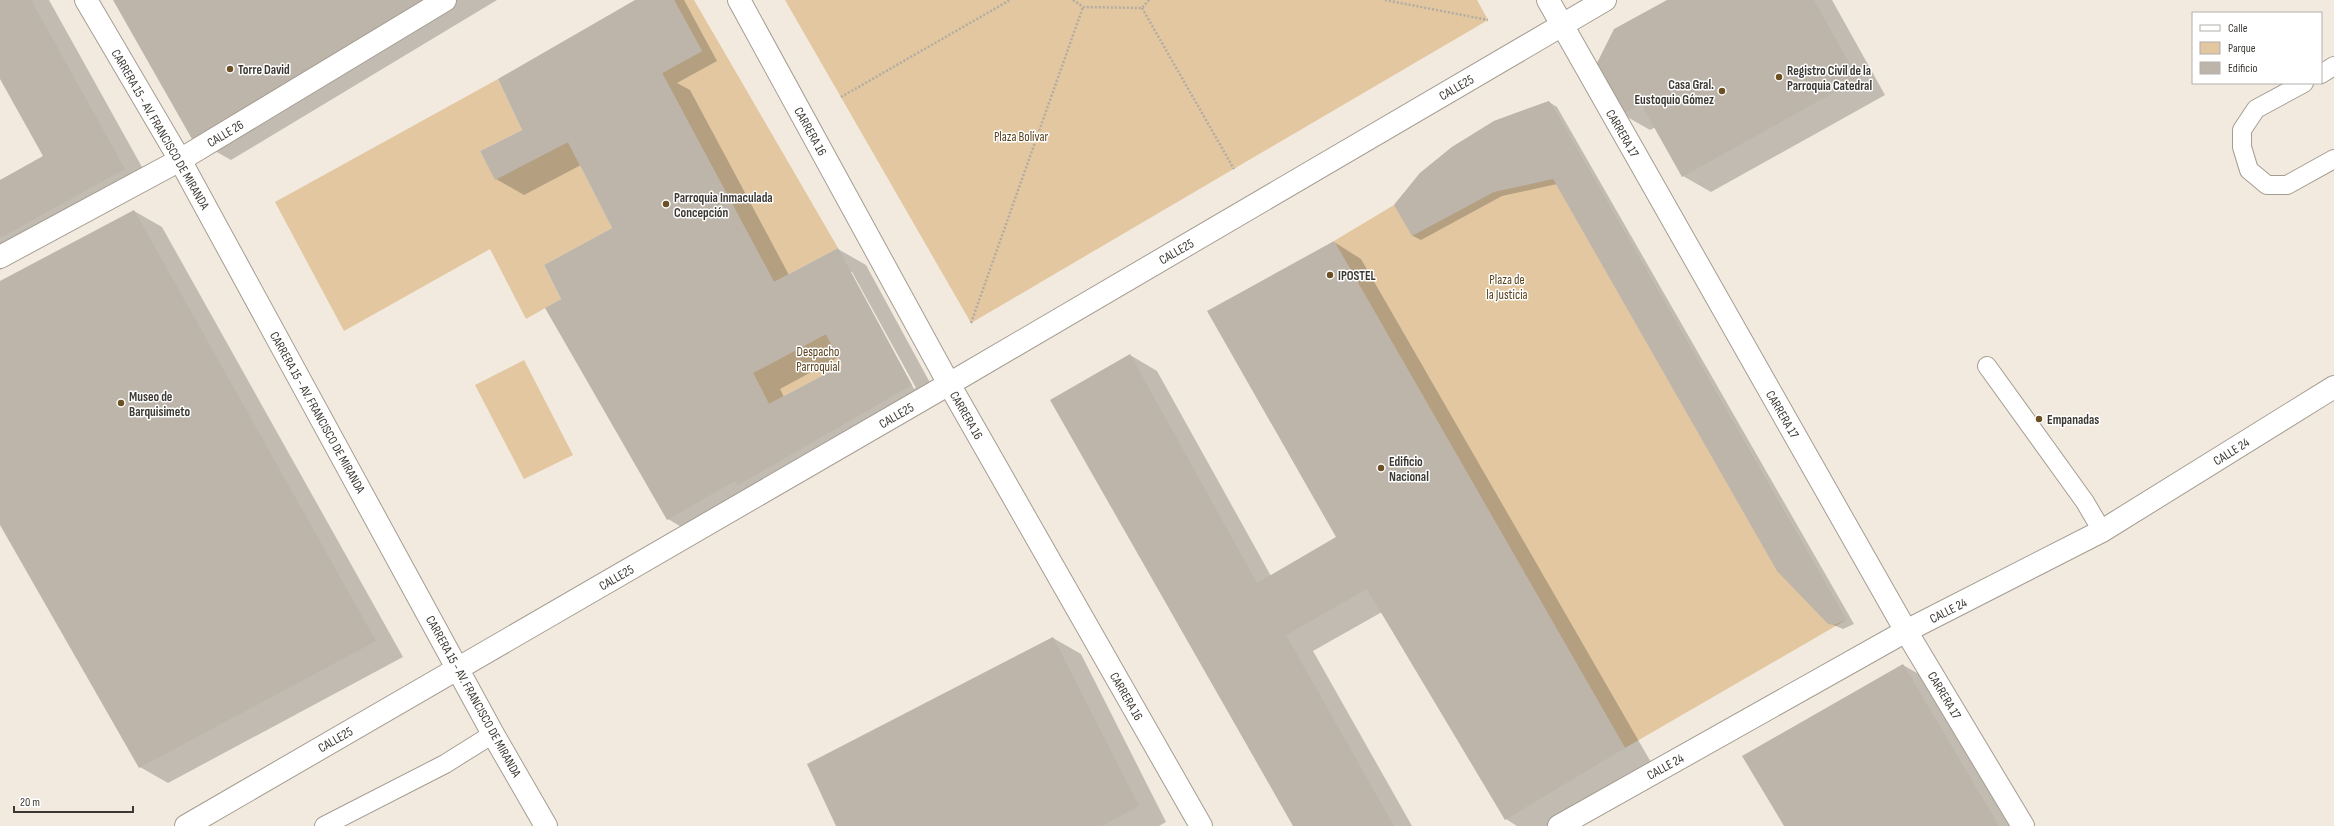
<svg xmlns="http://www.w3.org/2000/svg" width="2334" height="826" viewBox="0 0 2334 826" font-family="'Sofia Sans Condensed',sans-serif">
	<style>
		.green { fill: #e2c7a0 }
		.shadow { fill: #0003; fill-rule: evenodd }
		.building { fill: #bdb5aa; fill-rule: evenodd }
		.lines { fill: none; stroke-linecap: round; stroke-linejoin: round }
		.service-casing { stroke: #a59d92; stroke-width: 20 }
		.minor-casing { stroke: #a59d92; stroke-width: 24 }
		.path { stroke: #b2aca3; stroke-width: 2.5; stroke-dasharray: 2 2; stroke-linecap: butt }
		.service { stroke: #fff; stroke-width: 18 }
		.minor { stroke: #fff; stroke-width: 22 }
		.poi-dot { fill: #6c5023; stroke: #fff; stroke-width: 1.5 }
		.labels { text-anchor: middle; stroke-width: 3; stroke-linejoin: round; paint-order: stroke }
		.poi-label { font-size: 13px; font-weight: bold; fill: #3c3934; stroke: #fff; text-anchor: start }
		.street-label { font-size: 13px; fill: #3c3934; stroke: #fff }
		.park-label { font-size: 13px; fill: #584019; stroke: #fff }
	</style>
	<rect width="100%" height="100%" fill="#f2eade"/>
	<g class="green">
		<path d="M674,0H694L838,248L774,282L662,73L702,51Z"/>
		<path d="M785,0H1477L1488,20L971,323Z"/>
		<path d="M498,79L522,130L480,151L495,179L568,142L612,228L544,265L561,299L526,319L490,249L344,331L275,202Z"/>
		<path d="M1549,101L1846,620L1625,748L1334,241L1394,205L1420,173L1452,147L1494,121Z"/>
		<path d="M826,334L842,365L769,404L753,373Z"/>
		<path d="M524,360L573,455L524,479L475,385Z"/>
	</g>
	<g class="shadow">
		<path d="M0,0H49L152,185L0,270V182L45,157L0,77Z"/>
		<path d="M114,0H497L231,160L192,138Z"/>
		<path d="M637,0H684L717,61L677,83L690,90L789,275L838,249L866,265L940,401L690,532L668,519L564,299L614,228L581,165L524,195L496,179L523,130L499,79ZM850,272H852L916,388L914,389ZM839,357L843,366L784,397L780,389Z"/>
		<path d="M1669,0H1832L1885,95L1711,192L1683,176L1656,127L1650,130L1622,114Z"/>
		<path d="M1549,102L1557,107L1854,624L1843,629L1829,623L1557,184L1502,196L1421,240L1413,236L1395,205Z"/>
		<path d="M134,211L162,227L403,657L168,783L140,767L0,523V282Z"/>
		<path d="M1334,242L1361,259L1652,764L1549,826H1517L1506,819L1382,612L1313,651L1412,826H1294L1130,355L1157,371L1271,576L1337,537Z"/>
		<path d="M1053,638L1081,654L1166,822L1159,826H837Z"/>
		<path d="M1903,665L1931,681L2017,826H1785Z"/>
	</g>
	<g class="building">
		<path d="M0,0H31L125,169L0,238V180L43,156L0,79Z"/>
		<path d="M113,0H422L192,139Z"/>
		<path d="M635,0H674L702,51L662,73L774,282L838,248L912,385L738,485L735,481L667,520L545,308L561,299L544,265L612,228L568,142L495,180L480,151L522,130L498,79ZM826,334L842,365L769,404L753,373Z"/>
		<path d="M1667,0H1814L1858,79L1682,177L1641,104L1621,115L1595,67L1614,29Z"/>
		<path d="M1549,101L1846,620L1834,625L1828,624L1777,571L1553,179L1494,192L1412,236L1394,205L1420,173L1452,147L1494,121Z"/>
		<path d="M134,210L376,641L139,768L0,525V281Z"/>
		<path d="M1334,241L1625,748L1505,820L1367,589L1286,635L1394,826H1293L1050,400L1130,354L1257,583L1336,537L1207,311Z"/>
		<path d="M1053,637L1139,806L1102,826H836L807,764Z"/>
		<path d="M1903,664L1999,826H1784L1742,756Z"/>
	</g>
	<g class="lines">
		<defs>
			<g id="service">
				<path d="M2321,74L2334,66"/>
				<path d="M2304,83L2256,109L2242,130V147L2249,170L2267,185H2287L2334,159"/>
				<path d="M1987,366L2085,502L2102,531"/>
				<path d="M324,826L445,764L493,734"/>
			</g>
			<g id="minor">
				<path d="M86,0L180,160L493,734L546,826"/>
				<path d="M739,0L949,384L1201,826"/>
				<path d="M1548,0L1906,631L2023,826"/>
				<path d="M0,257L180,160L445,0"/>
				<path d="M186,826L949,384L1605,0"/>
				<path d="M1559,826L1906,631L2102,531L2334,387"/>
			</g>
		</defs>
		<use href="#service" class="service-casing"/>
		<use href="#minor" class="minor-casing"/>
		<g class="path">
			<path d="M1073,0L1083,7L1142,8L1149,0"/>
			<path d="M1385,0L1488,20"/>
			<path d="M1142,8L1234,169"/>
			<path d="M841,97L1010,0"/>
			<path d="M971,323L1083,7"/>
		</g>
		<use href="#service" class="service"/>
		<use href="#minor" class="minor"/>
	</g>
	<g class="poi-dot">
		<circle cx="230" cy="69" r="4"/>
		<circle cx="1779" cy="77" r="4"/>
		<circle cx="1722" cy="91" r="4"/>
		<circle cx="666" cy="204" r="4"/>
		<circle cx="1330" cy="275" r="4"/>
		<circle cx="121" cy="403" r="4"/>
		<circle cx="2039" cy="419" r="4"/>
		<circle cx="1381" cy="468" r="4"/>
	</g>
	<g class="labels">
		<g class="poi-label">
			<text x="238" y="74">Torre David</text>
			<text x="1787" y="75">Registro Civil de la<tspan x="1787" dy="15">Parroquia Catedral</tspan></text>
			<text x="1714" y="89" text-anchor="end">Casa Gral.<tspan x="1714" dy="15">Eustoquio Gómez</tspan></text>
			<text x="674" y="202">Parroquia Inmaculada<tspan x="674" dy="15">Concepción</tspan></text>
			<text x="1338" y="280">IPOSTEL</text>
			<text x="129" y="401">Museo de<tspan x="129" dy="15">Barquisimeto</tspan></text>
			<text x="2047" y="424">Empanadas</text>
			<text x="1389" y="466">Edificio<tspan x="1389" dy="15">Nacional</tspan></text>
		</g>
		<g class="street-label">
			<text transform="translate(1456 87) rotate(-30)" y="5">CALLE25</text>
			<text transform="translate(161 129) rotate(60)" y="5">CARRERA 15 - AV. FRANCISCO DE MIRANDA</text>
			<text transform="translate(811 131) rotate(61)" y="5">CARRERA 16</text>
			<text transform="translate(225 133) rotate(-31)" y="5">CALLE 26</text>
			<text transform="translate(1623 133) rotate(60)" y="5">CARRERA 17</text>
			<text transform="translate(1176 251) rotate(-30)" y="5">CALLE25</text>
			<text transform="translate(318 412) rotate(61)" y="5">CARRERA 15 - AV. FRANCISCO DE MIRANDA</text>
			<text transform="translate(1783 414) rotate(60)" y="5">CARRERA 17</text>
			<text transform="translate(896 415) rotate(-30)" y="5">CALLE25</text>
			<text transform="translate(967 415) rotate(60)" y="5">CARRERA 16</text>
			<text transform="translate(2231 451) rotate(-32)" y="5">CALLE 24</text>
			<text transform="translate(616 577) rotate(-30)" y="5">CALLE25</text>
			<text transform="translate(1948 610) rotate(-27)" y="5">CALLE 24</text>
			<text transform="translate(1945 695) rotate(59)" y="5">CARRERA 17</text>
			<text transform="translate(474 696) rotate(61)" y="5">CARRERA 15 - AV. FRANCISCO DE MIRANDA</text>
			<text transform="translate(1127 696) rotate(60)" y="5">CARRERA 16</text>
			<text transform="translate(335 739) rotate(-30)" y="5">CALLE25</text>
			<text transform="translate(1665 766) rotate(-29)" y="5">CALLE 24</text>
		</g>
		<g class="park-label">
			<text x="1021" y="141">Plaza Bolívar</text>
			<text x="1507" y="284">Plaza de<tspan x="1507" dy="15">la Justicia</tspan></text>
			<text x="818" y="356">Despacho<tspan x="818" dy="15">Parroquial</tspan></text>
		</g>
	</g>
	<rect x="2192" y="12" width="130" height="72" fill="#ffffff" stroke="#b1b0ae"/>
	<rect x="2200" y="25" width="20" height="6" fill="#ffffff" stroke="#b1b0ae"/>
	<text x="2228" y="32" font-size="12" fill="#3c3934">Calle</text>
	<rect x="2200" y="42" width="20" height="12" fill="#e2c7a0" stroke="#b1b0ae"/>
	<text x="2228" y="52" font-size="12" fill="#3c3934">Parque</text>
	<rect x="2200" y="62" width="20" height="12" fill="#bdb5aa" stroke="#b1b0ae"/>
	<text x="2228" y="72" font-size="12" fill="#3c3934">Edificio</text>
	<path d="M14 806v6h119v-6" fill="none" stroke="#3c3934" stroke-width="2"/>
	<text x="20" y="806" font-size="12" fill="#3c3934" stroke="#ffffff" stroke-width="3" paint-order="stroke">20 m</text>
</svg>
